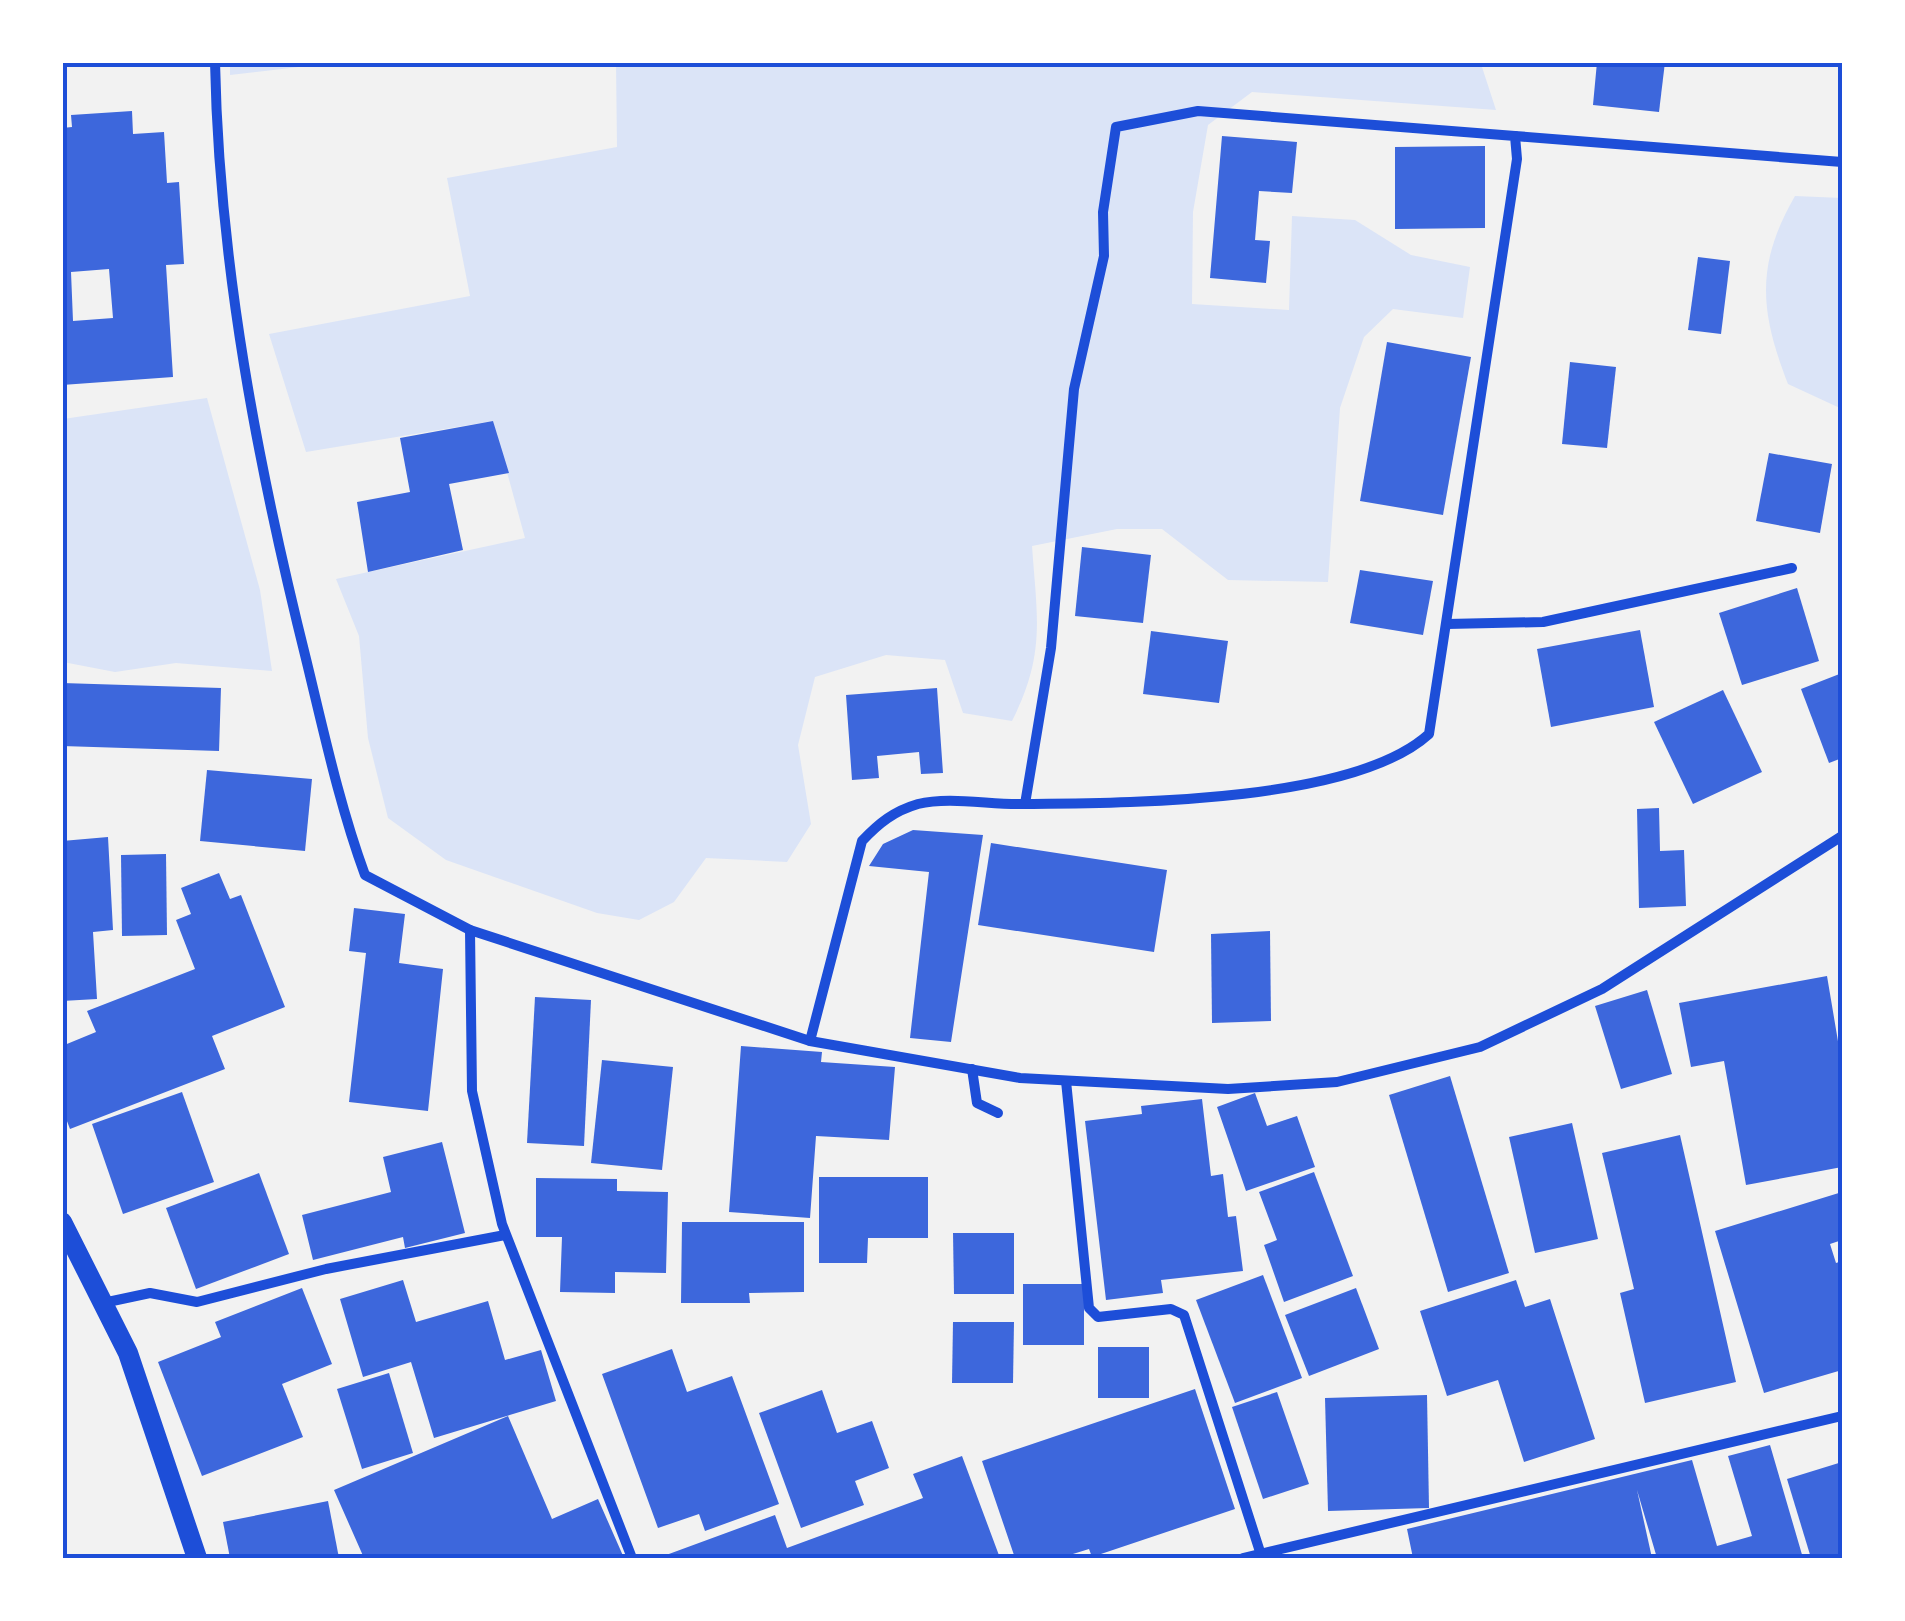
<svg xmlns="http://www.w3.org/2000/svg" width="1905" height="1621" viewBox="0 0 1905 1621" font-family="Manrope,sans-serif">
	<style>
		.green { fill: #dbe4f7 }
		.building { fill: #3d67dc; fill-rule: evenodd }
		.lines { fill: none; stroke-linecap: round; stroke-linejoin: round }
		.minor { stroke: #1d4ed8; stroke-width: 10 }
		.secondary { stroke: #1d4ed8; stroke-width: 20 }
		.neatline { fill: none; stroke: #1d4ed8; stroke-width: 4 }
	</style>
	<rect width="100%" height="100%" fill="#f2f2f2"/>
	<g class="green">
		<path d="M230,62H333V63L230,75Z"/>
		<path d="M616,63H1476L1482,67L1496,110L1252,92L1208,125L1193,212L1192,304L1289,310L1292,216L1355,220L1411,255L1470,267L1463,318L1393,309L1364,337L1340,408L1328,582L1228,580L1162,529H1117L1032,546C1037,617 1046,654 1012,721L963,713L945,660L886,655L815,677L798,745L811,824L787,862L706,858L674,902L639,920L597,913L446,860L388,818L368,738L359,636L336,579L525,538L493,421L306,452L269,334L470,296L447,178L617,147Z"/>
		<path d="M1795,196L1842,198V409L1788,384C1760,312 1755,265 1795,196Z"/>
		<path d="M207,398L260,590L272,671L176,663L115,672L63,662V419Z"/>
	</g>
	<g class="building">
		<path d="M1597,62H1665L1659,112L1593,105Z"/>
		<path d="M132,111L133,134L164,132L167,183L179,182L184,264L166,265L173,377L62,385V128L72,127L71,115ZM109,269L113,318L73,321L71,272Z"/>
		<path d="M1222,136L1297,142L1292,193L1259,191L1255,240L1270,241L1266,283L1210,278Z"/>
		<path d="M1485,146V228L1395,229V147Z"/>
		<path d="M1698,257L1730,261L1721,334L1688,330Z"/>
		<path d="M1387,342L1471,357L1443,515L1360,501Z"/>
		<path d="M1570,362L1616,367L1607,448L1562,444Z"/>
		<path d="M493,421L509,473L449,484L463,550L368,572L357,502L410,492L400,438Z"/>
		<path d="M1769,453L1832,464L1820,533L1756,521Z"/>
		<path d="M1082,547L1151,555L1143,623L1075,616Z"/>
		<path d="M1360,570L1433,581L1423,635L1350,623Z"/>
		<path d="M1797,588L1819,661L1742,685L1719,613Z"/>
		<path d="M1640,630L1654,707L1551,727L1537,649Z"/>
		<path d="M1151,631L1228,641L1219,703L1143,694Z"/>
		<path d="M1842,673V758L1829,763L1801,689Z"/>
		<path d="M62,683L221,688L219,751L62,746Z"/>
		<path d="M937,688L943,773L921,774L919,752L877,756L879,778L852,780L846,695Z"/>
		<path d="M1723,690L1762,772L1693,804L1654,722Z"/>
		<path d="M207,770L312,779L305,851L200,841Z"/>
		<path d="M1659,808L1660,851L1684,850L1686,906L1639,908L1637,809Z"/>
		<path d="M913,830L983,835L951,1042L910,1038L929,872L869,866L883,844Z"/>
		<path d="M108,837L113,930L93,932L97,999L62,1001V841Z"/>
		<path d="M991,843L1167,870L1154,952L978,925Z"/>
		<path d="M166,854L167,935L122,936L121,855Z"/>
		<path d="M219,873L230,899L241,895L285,1007L212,1036L225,1069L70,1129L62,1108V1046L96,1032L87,1011L195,969L176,920L191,914L181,888Z"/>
		<path d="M354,908L405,914L399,963L443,969L428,1111L349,1102L366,953L349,951Z"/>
		<path d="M1270,931L1271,1021L1212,1023L1211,934Z"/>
		<path d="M1827,976L1842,1065V1167L1746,1185L1724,1061L1691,1067L1679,1003Z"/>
		<path d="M1647,990L1672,1074L1621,1089L1595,1006Z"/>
		<path d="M535,997L591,1000L584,1146L527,1143Z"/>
		<path d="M741,1046L822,1052L821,1062L895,1067L889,1140L816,1136L810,1218L729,1212Z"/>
		<path d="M602,1060L673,1067L662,1170L591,1163Z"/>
		<path d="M1450,1076L1509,1273L1448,1292L1389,1095Z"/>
		<path d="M182,1092L214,1182L123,1214L92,1124Z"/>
		<path d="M1255,1093L1267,1126L1297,1116L1315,1167L1246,1191L1217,1107Z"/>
		<path d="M1202,1099L1211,1176L1223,1174L1228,1217L1236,1216L1243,1271L1161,1280L1163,1293L1106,1300L1085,1121L1142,1114L1141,1106Z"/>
		<path d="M1572,1123L1598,1239L1535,1253L1509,1137Z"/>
		<path d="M1680,1135L1736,1382L1645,1403L1620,1293L1634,1289L1602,1153Z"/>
		<path d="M442,1142L465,1233L405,1248L403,1237L313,1260L302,1215L391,1192L383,1157Z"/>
		<path d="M1314,1172L1353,1276L1284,1302L1264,1245L1277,1240L1259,1192Z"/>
		<path d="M259,1173L289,1254L196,1289L166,1208Z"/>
		<path d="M819,1177H928V1238H868L867,1263H819Z"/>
		<path d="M536,1178L617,1179V1191L668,1192L666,1273L615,1272V1293L560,1292L562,1237H536Z"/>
		<path d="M1842,1192V1240L1830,1244L1836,1263L1842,1261V1370L1764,1393L1715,1231Z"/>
		<path d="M682,1222H804V1292L749,1293L750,1303H681Z"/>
		<path d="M953,1233H1014V1294H954Z"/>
		<path d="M1263,1275L1302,1378L1235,1403L1196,1300Z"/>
		<path d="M403,1280L416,1322L488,1301L505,1360L541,1350L556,1401L434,1438L411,1362L363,1377L340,1299Z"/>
		<path d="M1516,1280L1525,1307L1550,1299L1595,1439L1524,1462L1498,1380L1447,1396L1420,1311Z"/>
		<rect x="1023" y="1284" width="61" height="61"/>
		<path d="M302,1288L332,1364L282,1384L303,1437L202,1476L158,1362L221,1337L215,1322Z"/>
		<path d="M1356,1288L1379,1349L1309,1376L1285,1315Z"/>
		<path d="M953,1322H1014L1013,1383H952Z"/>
		<rect x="1098" y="1347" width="51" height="51"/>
		<path d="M672,1349L687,1392L732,1376L779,1504L705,1531L699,1514L658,1528L602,1374Z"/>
		<path d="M389,1373L413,1453L362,1469L337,1389Z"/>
		<path d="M1195,1389L1235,1509L1092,1557L1089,1549L1060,1558H1015L982,1461Z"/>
		<path d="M822,1390L837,1433L872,1421L889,1468L855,1481L864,1505L801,1528L759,1413Z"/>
		<path d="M1277,1392L1309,1484L1263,1499L1232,1407Z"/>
		<path d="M1427,1395L1429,1508L1328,1511L1325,1398Z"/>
		<path d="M508,1416L552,1519L598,1499L624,1558H364L334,1490Z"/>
		<path d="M1770,1445L1803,1558H1657L1637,1490L1652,1558H1413L1407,1529L1692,1460L1717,1546L1752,1536L1728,1456Z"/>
		<path d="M962,1456L1000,1558H658L775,1515L787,1548L923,1498L913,1474Z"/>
		<path d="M1842,1462V1558H1811L1787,1479Z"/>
		<path d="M328,1501L339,1558H230L223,1522Z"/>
	</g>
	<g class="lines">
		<g class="minor">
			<path d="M215,62C219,265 258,467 307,663C324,733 340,807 365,875L470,930L810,1041L1020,1078L1228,1089L1337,1082L1480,1047L1602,989L1842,836"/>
			<path d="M1515,136L1842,162"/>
			<path d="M1447,624L1543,622L1792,568"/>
			<path d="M470,930L472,1091L502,1224L632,1558"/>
			<path d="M810,1041L862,841C879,823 894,811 918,804C949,796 991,805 1024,804C1128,803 1353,803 1429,734L1517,159L1515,136L1198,111L1116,127L1103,212L1104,256L1074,389L1051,648L1025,804"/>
			<path d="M972,1069L977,1103L998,1113"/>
			<path d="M1066,1081L1089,1308L1098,1317L1171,1309L1184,1315L1262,1558"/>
			<path d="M103,1303L150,1293L197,1302L326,1269L505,1235"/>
			<path d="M1243,1558L1842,1416"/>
		</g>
		<path class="secondary" d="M62,1222L128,1353L197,1558"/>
	</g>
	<rect width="1905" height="1621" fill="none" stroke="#ffffff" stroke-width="130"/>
	<rect x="65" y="65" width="1775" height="1491" class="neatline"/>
</svg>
